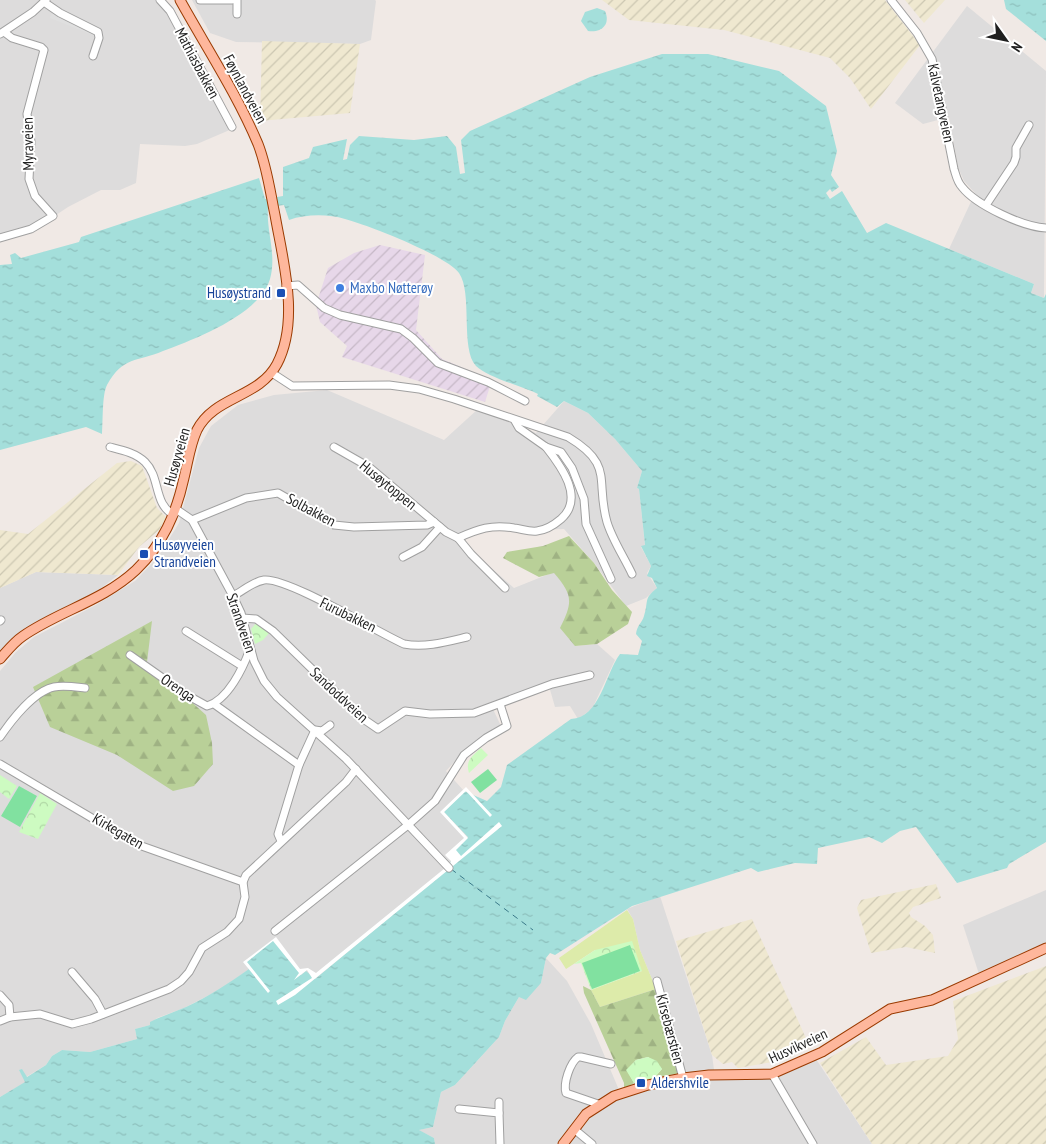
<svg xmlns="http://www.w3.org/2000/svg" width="1046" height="1144" viewBox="0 0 1046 1144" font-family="'PT Sans Narrow',sans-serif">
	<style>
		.residential { fill: #dddcdc }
		.industrial { fill: url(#industrial-furrows) }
		.farmland { fill: url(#farmland-furrows) }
		.grass { fill: #ddebaa }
		.forest { fill: url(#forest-firs) }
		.park { fill: url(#park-crowns) }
		.pitch { fill: #81e1a0 }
		.parking { fill: #dfdfdf }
		.water { fill: url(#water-ripples) }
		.pier { fill: #fff }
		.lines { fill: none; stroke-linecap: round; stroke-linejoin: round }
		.ferry { stroke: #3a7989; stroke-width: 1; stroke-dasharray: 6 5; stroke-linecap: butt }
		.minor-casing { stroke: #a0a0a0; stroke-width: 9 }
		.major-casing { stroke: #9a3a00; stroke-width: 11 }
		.minor { stroke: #fff; stroke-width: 7 }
		.major { stroke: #feb79c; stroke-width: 9 }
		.shop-dot { fill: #3f7fe0; stroke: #fff; stroke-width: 2 }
		.transit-dot { fill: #1a4fb4; stroke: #fff; stroke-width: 2 }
		.labels { text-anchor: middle; stroke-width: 4; stroke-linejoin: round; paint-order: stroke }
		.street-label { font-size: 15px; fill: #1f1f1f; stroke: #fff }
		.shop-label { font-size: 15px; fill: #366cbe; stroke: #fff; text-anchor: start }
		.transit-label { font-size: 15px; fill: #164399; stroke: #fff; text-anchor: start }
	</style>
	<defs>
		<pattern id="industrial-furrows" width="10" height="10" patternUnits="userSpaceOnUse" patternTransform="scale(1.25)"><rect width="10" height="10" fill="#e7d7e9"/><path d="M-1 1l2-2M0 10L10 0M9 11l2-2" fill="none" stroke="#c6b8c7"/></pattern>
		<pattern id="farmland-furrows" width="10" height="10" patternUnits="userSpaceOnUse" patternTransform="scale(1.25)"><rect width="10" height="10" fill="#efe8d0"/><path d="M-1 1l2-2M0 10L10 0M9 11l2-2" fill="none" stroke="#ccc7b2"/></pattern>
		<pattern id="forest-firs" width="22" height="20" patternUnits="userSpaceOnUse" patternTransform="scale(1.25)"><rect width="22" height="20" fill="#b9d098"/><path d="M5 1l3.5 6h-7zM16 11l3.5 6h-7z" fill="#9fb283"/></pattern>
		<pattern id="park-crowns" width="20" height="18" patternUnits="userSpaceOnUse" patternTransform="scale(1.25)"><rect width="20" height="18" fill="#cdfbc1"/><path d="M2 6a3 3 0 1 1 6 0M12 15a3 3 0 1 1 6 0" fill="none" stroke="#b0d7a5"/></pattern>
		<pattern id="water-ripples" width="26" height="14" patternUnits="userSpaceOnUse" patternTransform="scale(1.25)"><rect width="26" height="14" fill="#a4dfdb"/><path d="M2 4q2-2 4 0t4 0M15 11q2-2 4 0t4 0" fill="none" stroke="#8dbfbc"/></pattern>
	</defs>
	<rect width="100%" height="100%" fill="#f0e9e5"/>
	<g class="residential">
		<path d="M0,0H159L232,129L197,144L185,146L140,144L136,183L120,190H101L68,207L38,227L0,237Z"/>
		<path d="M192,0H375L376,1L371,40L360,44L236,42L210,33Z"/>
		<path d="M967,6L1046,71L1044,298L1031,293L1034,284L949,249L975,193L964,181L958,167L949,117L923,124L895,103Z"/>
		<path d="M327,390L444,440L478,409L536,433L564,401L588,413L615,439L642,471L637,488L639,489L645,546L641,547L651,566L647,573L657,588L646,598L626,606L594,563L564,529L535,530L487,524L466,539L465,545L514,588L554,572L566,587L570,598L569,609L575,646L597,644L615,660L592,709L578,719L570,706L555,707L549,686L491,705L501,726L465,750L446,771L464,791L468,837L461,858L314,980L306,972L301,975L274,939L250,969L219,990L184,1008L157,1018L150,1025L135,1029L137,1039L90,1052L62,1050L52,1056L46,1065L26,1077L19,1070L26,1082L0,1097V671L16,652L34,637L96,605L135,581L158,557L179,523L199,448L211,426L238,405L274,395Z"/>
		<path d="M36,572L118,575L91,596L0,653V588Z"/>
		<path d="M1046,890V943L979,974L963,925Z"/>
		<path d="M660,896L712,1055L715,1077L769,1078L816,1059L872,1144H435L434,1138L418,1130L433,1127L441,1092L455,1085L499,1037L505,1021L519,997L541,983L546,958L567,981L591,1024L619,1090L634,1083L680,1073L656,989L640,950L633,919L627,909Z"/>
	</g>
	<path class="industrial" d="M380,245L425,255L416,330L442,359L492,380L485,402L342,357L347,346L320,322L316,305L328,268L354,253Z"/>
	<g class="farmland">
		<path d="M581,0H885L920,45L871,109L850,78L830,58L724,30L629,20L602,0Z"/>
		<path d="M905,0H945L924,23Z"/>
		<path d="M262,41L360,44L350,113L260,121Z"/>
		<path d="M131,461L142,466L157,508L166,517L159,530L139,547L118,575L36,572L0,588V530L28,534L117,463Z"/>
		<path d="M936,884L941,898L913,907L909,913L911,917L925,926L933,935L935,953L906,947L871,953L857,908L861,900Z"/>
		<path d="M752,919L810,1047L784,1060L738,1068L732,1062L723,1064L712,1055L676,941Z"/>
		<path d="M1046,966V1144H872L820,1063L866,1037L886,1065L948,1056L958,1039L953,1001Z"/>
	</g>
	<path class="grass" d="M627,910L633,919L640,950L656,989L600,1007L591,990L642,971L595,950L566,969L559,958Z"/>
	<g class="forest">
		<path d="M569,536L594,563L612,590L632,612L628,624L597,644L575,646L560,628C573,602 573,595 554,573L539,577L503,558L507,552L543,546Z"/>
		<path d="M152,621L147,662L206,715L212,743L213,764L194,786L173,791L117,755L50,727L33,687Z"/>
		<path d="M583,986L591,990L600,1007L656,989L680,1073L654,1078L662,1069L648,1057L636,1060L627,1070L634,1083L624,1089V1083L584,993Z"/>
	</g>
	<g class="park">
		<path d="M257,622L270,632L263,640L255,644L251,629Z"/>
		<path d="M481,748L488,755L469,773C465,761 472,756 481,748Z"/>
		<path d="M0,775L17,786L9,799L0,792Z"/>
		<path d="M40,793L57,804L38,839L19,832Z"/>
		<path d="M632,941L642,971L591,990L581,963L574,964L595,950Z"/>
		<path d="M648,1057L657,1061L662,1069L654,1078L634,1083L626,1070L636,1060Z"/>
	</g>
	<g class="pitch">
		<path d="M488,769L497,780L480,793L471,782Z"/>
		<path d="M19,786L37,796L20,827L1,816Z"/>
		<path d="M630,945L640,971L592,989L582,963Z"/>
	</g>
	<path class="parking" d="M53,11L95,30V36L50,18Z"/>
	<g class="water">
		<path d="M1004,0H1046V41L1006,9Z"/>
		<path d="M597,8L605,11C611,25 601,33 588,31L581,21L585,12Z"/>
		<path d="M662,54H708L779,71L826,106L837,151L831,175L839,187L832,192L830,189L826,193L830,199L842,191L867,233L886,223L1034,284L1031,293L1044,298L1046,294V842L1009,864L1007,868L957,883L916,827L900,831L882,843L869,837L818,848L817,864L795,863L758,872L751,868L632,906L555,955L550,953L546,958L541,983L526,1000L519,997L505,1021L499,1037L455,1085L441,1092L433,1127L419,1130L434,1138L435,1144H0V1097L25,1082L19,1070L22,1069L27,1077L46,1065L52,1056L62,1050L90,1052L137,1039L135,1029L150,1025V1022C162,1016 174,1012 186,1007C208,997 229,983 249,969L244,962L274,939L301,975L306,971L315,979L449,868L454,850L468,837L444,812L464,791L487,801L501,787L507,765L571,719C600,718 605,674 620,654L638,655L642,641L636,634C637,625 642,623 644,616C649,601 643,599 657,588L652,578L647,576L651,566L641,546L645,545L639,489L637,488L642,471L615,439L588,413L564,401L557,407L537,396L538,394C521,386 487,377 476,366C460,349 473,293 459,273C447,256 368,225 345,219C328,214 306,214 289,220L284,205L268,207C266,232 277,254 270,279C259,315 195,339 163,351C137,362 123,356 107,385C102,394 103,422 102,434L86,427L0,450V265L12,264L10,255L15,253L21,258L79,242L81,237L259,178L265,199L283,196V167L309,158L313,147L347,139L343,160L347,159L350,145L359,136L414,140L447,136L456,147L460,174L465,173L461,140L470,131L590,77Z"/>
	</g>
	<path class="pier" d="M466,787L492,815L490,817L466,791L444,812L468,838L456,850L461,856L499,822L502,826L295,995L278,1005L276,1001L312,978L307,970L294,980L299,973L273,941L247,962L270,991L268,993L243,962L276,937L300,969L308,968L316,973L450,864L451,861L445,855L464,838L440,812Z"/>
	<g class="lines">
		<path class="ferry" d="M451,869L533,930"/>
		<defs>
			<g id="minor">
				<path d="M160,0L170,11L232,127"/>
				<path d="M200,0H232"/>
				<path d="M237,0V14"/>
				<path d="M891,0L917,33L932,59L954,169C956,175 957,182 962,187C976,205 1023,227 1046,228"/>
				<path d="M44,2L60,13L98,32L99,38L93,56"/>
				<path d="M0,34L33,12L46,0"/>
				<path d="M986,205L1014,163L1016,157V148L1029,125"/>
				<path d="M0,238L31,229L53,216L35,196L29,179L31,142L27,114L44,50L41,47L12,38L4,32"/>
				<path d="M286,286L298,285L324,308L340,315L401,329L413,338L438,363L488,382L525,401"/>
				<path d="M272,373L292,386L389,385L419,389L454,399L568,437C615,465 595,480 607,522C612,539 624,557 632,574"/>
				<path d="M515,421L519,428L546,447L561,452L572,468L584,499L586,524L611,579"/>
				<path d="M110,447C122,450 136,453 145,462C161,478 153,504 174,515"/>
				<path d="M334,447L369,467L446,532L458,538C478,529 492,524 514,528C522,529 529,532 537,531C546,530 554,525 561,519C585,498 561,466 546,447"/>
				<path d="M176,509L192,520L233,596L241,613L254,661L264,681L277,697L346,759L449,868"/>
				<path d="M192,520L246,498L278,493L334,525L354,527L427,525L434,522"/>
				<path d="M458,538L471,554L505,588"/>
				<path d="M403,557L422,547L440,527"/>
				<path d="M233,596C243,591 252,582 264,580C287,577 377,632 404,644C425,648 446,642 467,637"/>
				<path d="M242,618L256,619L273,631L362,718L378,729L405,711L430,714L474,713L552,684L590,675"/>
				<path d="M0,621L1,620"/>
				<path d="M186,631L242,666"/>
				<path d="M130,655L187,695L207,706C228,700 243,668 250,649"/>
				<path d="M214,704L299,765L278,834L281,841"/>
				<path d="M0,737C11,721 34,691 54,687C64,685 76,687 85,688"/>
				<path d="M0,764L136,844L243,882"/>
				<path d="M299,765L315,730L322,731L330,725"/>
				<path d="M275,931L408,825L435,801L464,755L486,738L507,726L500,704"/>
				<path d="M72,972L95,999L103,1014"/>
				<path d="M657,981L683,1078"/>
				<path d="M0,995L9,1005L10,1017"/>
				<path d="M0,1021L10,1017L40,1014L72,1024L91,1019L169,989L181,981L189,972L202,948L227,932L239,919L245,897L243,882L246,875L346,782L356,769"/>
				<path d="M772,1074L813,1144"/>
				<path d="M598,1104L566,1093C563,1083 570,1063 578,1057H581L611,1064"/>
				<path d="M459,1109L499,1113L500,1144"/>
				<path d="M499,1113V1102"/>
				<path d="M574,1129L592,1144"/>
			</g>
			<g id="major">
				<path d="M0,659C7,651 14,642 23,636C59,611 103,601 136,570C163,544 176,514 184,478C188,462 190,445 197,430C214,396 259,398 277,364C300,320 283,261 275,215C270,191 267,167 258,144C237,94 206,47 180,0"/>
				<path d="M563,1144L586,1114L614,1096L648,1085L683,1078L709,1075L772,1074L822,1052L890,1009L932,1000L1046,948"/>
			</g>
		</defs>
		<use href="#minor" class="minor-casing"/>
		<use href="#major" class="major-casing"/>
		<use href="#minor" class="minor"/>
		<use href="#major" class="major"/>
	</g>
	<circle class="shop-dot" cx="340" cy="288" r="5"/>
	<g class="transit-dot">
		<rect x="276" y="288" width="10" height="10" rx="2.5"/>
		<rect x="139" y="549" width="10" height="10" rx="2.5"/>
		<rect x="636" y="1078" width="10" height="10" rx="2.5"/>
	</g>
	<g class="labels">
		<g class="street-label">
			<text transform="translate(197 63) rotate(62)" y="5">Mathiasbakken</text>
			<text transform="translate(245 89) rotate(62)" y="5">Føynlandveien</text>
			<text transform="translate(941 103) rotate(78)" y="5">Kalvetangveien</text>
			<text transform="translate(28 144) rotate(-91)" y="5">Myraveien</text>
			<text transform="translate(177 457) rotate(-74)" y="5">Husøyveien</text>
			<text transform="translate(388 485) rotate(39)" y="5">Husøytoppen</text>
			<text transform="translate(311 510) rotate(28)" y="5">Solbakken</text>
			<text transform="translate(348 615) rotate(26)" y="5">Furubakken</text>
			<text transform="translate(241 623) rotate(71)" y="5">Strandveien</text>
			<text transform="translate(178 688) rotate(34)" y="5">Orenga</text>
			<text transform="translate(339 695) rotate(43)" y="5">Sandoddveien</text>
			<text transform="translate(118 831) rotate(30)" y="5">Kirkegaten</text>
			<text transform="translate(670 1029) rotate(75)" y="5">Kirsebærstien</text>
			<text transform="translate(798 1046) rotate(-25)" y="5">Husvikveien</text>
		</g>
		<g class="shop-label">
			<text x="350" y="293">Maxbo Nøtterøy</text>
		</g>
		<g class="transit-label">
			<text x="271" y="298" text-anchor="end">Husøystrand</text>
			<text x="154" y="550">Husøyveien<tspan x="154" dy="17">Strandveien</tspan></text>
			<text x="651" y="1088">Aldershvile</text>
		</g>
	</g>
	<g transform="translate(1006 40) rotate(123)" stroke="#ffffff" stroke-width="4" paint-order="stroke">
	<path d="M0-4L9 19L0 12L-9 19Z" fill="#1f1f1f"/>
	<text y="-8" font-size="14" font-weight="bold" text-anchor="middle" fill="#1f1f1f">N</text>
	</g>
</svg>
